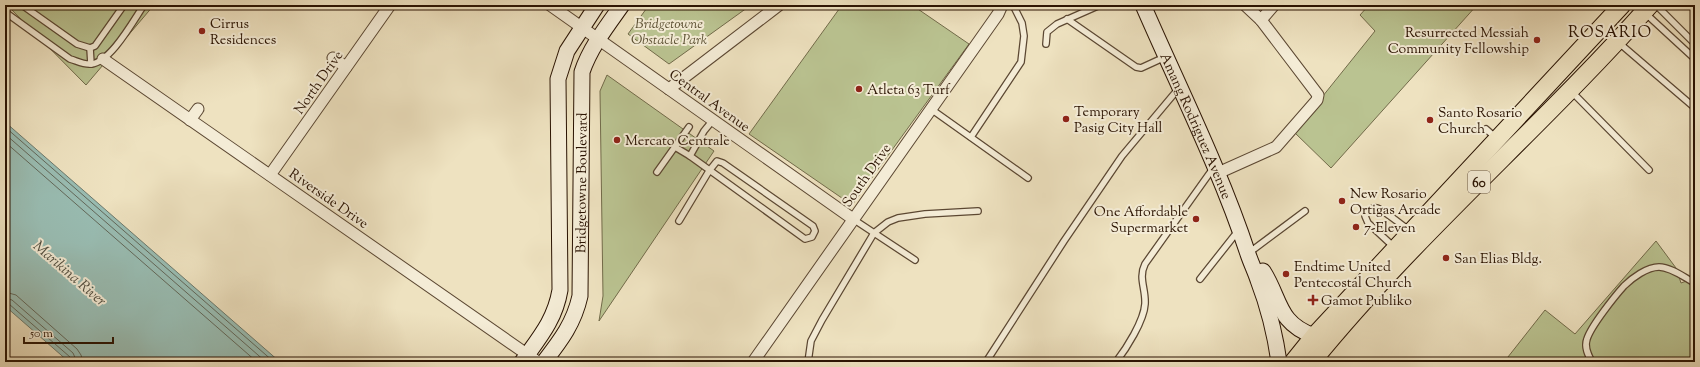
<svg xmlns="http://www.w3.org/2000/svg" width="1700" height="367" viewBox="0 0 1700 367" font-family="'Sorts Mill Goudy',serif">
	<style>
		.green { fill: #bac391; stroke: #726b4a }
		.water { fill: #99bdb3; stroke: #6d796c }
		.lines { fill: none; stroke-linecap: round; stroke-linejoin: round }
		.shore { stroke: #62685a; stroke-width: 1 }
		.lane-casing { stroke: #5b4732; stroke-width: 8 }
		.street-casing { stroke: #5b4732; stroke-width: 13 }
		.secondary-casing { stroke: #2a1302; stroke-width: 17 }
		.primary-casing { stroke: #2a1302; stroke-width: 19 }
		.lane { stroke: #f4ecd6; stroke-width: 5.5 }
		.street { stroke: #f4ecd6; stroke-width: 11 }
		.secondary { stroke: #f4ecd6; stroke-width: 15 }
		.primary { stroke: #eee2c0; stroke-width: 17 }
		.poi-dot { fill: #8f2418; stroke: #f4ecd6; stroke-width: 1.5 }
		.labels { text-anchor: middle; stroke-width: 4; stroke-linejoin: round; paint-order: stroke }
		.shield { fill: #f4ecd6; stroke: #675442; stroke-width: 1 }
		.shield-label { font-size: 13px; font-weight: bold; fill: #2a1302 }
		.poi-label { font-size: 14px; fill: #2a1302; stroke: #f4ecd6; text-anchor: start }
		.park-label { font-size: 14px; font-style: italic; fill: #5c5134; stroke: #f4ecd6 }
		.street-label { font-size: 14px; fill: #2a1302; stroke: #f4ecd6 }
		.water-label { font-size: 15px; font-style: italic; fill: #514e40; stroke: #f4ecd6 }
		.quarter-label { font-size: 16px; letter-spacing: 1px; fill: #2a1302; stroke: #f4ecd6 }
	</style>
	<rect width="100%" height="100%" fill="#eee2c0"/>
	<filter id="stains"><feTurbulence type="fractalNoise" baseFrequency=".005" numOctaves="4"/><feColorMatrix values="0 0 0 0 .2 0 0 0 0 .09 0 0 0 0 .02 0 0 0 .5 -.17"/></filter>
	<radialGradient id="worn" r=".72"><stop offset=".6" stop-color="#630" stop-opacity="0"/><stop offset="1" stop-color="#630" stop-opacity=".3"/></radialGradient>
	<g class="green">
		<path d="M7,5H154L86,85Z"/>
		<path d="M649,5H751L669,64L628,34Z"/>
		<path d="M842,5H912L969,44L852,205L749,134Z"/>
		<path d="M1369,5H1477L1331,168L1294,132L1375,31L1360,15Z"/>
		<path d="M607,75L714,151L599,321L603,296L600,91Z"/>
		<path d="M1656,241L1676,268L1681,283L1695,278V362H1504L1545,310L1575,334Z"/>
	</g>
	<path class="water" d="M5,122L280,362H69L5,306Z"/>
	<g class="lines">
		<g class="shore">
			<path d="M5,127L274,362"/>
			<path d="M5,134L266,362"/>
			<path d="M5,142L257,362"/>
			<path d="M5,292L16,295L77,349L81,355L83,362"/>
			<path d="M5,298L12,300L73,353L77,362"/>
			<path d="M5,303L9,304L70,357L72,362"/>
		</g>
		<defs>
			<g id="lane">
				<path d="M22,5L77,44L90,48L95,46L124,5"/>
				<path d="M1656,5L1695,44"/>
				<path d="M5,12L70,59C77,61 84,65 91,64C111,62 133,21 144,5"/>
				<path d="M1645,13L1695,59"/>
				<path d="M1067,19L1136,67L1141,68L1165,57"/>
				<path d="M1618,42L1695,108"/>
				<path d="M1046,44L1047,32L1057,24L1100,5"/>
				<path d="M90,48L91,64"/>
				<path d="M1572,92L1649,170"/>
				<path d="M931,109L1028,178"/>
				<path d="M1486,129L1496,138"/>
				<path d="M971,137L1021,62L1024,36L1022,23L1013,5"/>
				<path d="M675,147L690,156"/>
				<path d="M657,172L689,127"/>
				<path d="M853,219L915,260"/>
				<path d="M679,221L709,171L717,161L723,163L813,226L815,231L812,237L805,239L690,156L704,131L713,120"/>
				<path d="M1395,248L1368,223L1365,216C1368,211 1371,207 1377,208C1382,209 1403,226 1409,230"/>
				<path d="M1250,252L1305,211"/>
				<path d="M1200,279L1238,231"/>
				<path d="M808,362L811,341L822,320L874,233L888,222L898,218L925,214L978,211"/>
				<path d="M986,362L1064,241L1122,156L1179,88"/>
				<path d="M1116,362C1126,349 1144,321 1145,304C1146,289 1138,278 1145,264L1214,167"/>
				<path d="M1592,362C1588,355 1584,347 1587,339C1591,326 1615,296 1624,286C1632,278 1647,267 1659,267C1671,267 1685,278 1695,283"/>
			</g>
			<g id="street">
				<path d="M550,5L853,219"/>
				<path d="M1261,20L1274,5"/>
				<path d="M333,58L346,67"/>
				<path d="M103,59L538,362"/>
				<path d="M669,89L779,5"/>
				<path d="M190,120L198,109"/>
				<path d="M1218,173L1276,147L1317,100L1318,95L1261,20L1245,5"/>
				<path d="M270,175L390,5"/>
				<path d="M753,362L998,14L1002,5"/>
			</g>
			<g id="secondary">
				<path id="s1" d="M1143,5C1179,88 1220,169 1248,254C1251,263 1255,271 1258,280C1268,306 1275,334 1279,362"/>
				<path d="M1263,271C1281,299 1277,323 1314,336"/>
				<path d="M522,362C539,338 555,320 560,290L558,79L567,51L597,5"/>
				<path id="s2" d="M544,362C561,340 574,323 580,296L582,72C590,48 607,26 622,5"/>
			</g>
			<g id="primary">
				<path d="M1293,362L1314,336L1622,5"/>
				<path d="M1312,362C1415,235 1541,128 1650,5"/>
			</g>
		</defs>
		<use href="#lane" class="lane-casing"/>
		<use href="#street" class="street-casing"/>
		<use href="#secondary" class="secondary-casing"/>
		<use href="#primary" class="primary-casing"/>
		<use href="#lane" class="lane"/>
		<use href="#street" class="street"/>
		<use href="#secondary" class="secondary"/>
		<use href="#primary" class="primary"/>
	</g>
	<g class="poi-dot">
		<circle cx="202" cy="31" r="4"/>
		<circle cx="1537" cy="40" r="4"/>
		<circle cx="859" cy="89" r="4"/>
		<circle cx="1066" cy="119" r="4"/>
		<circle cx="1430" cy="120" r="4"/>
		<circle cx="617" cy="140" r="4"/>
		<circle cx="1342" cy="201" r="4"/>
		<circle cx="1196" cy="219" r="4"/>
		<circle cx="1356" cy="227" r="4"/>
		<circle cx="1446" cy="258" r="4"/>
		<circle cx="1286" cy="274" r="4"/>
		<path d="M1311 294h4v4h4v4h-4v4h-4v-4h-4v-4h4z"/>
	</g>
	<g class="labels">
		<rect class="shield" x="1468" y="171" width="22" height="22" rx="3"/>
		<g class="shield-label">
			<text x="1479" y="187">60</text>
		</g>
		<g class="poi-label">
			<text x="210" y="28">Cirrus<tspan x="210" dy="16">Residences</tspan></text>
			<text x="1529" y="37" text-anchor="end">Resurrected Messiah<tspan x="1529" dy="16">Community Fellowship</tspan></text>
			<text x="867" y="94">Atleta 63 Turf</text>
			<text x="1074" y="116">Temporary<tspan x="1074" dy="16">Pasig City Hall</tspan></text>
			<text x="1438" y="117">Santo Rosario<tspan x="1438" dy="16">Church</tspan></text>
			<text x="625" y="145">Mercato Centrale</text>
			<text x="1350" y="198">New Rosario<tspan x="1350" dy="16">Ortigas Arcade</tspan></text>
			<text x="1188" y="216" text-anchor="end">One Affordable<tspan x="1188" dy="16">Supermarket</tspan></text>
			<text x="1364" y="232">7-Eleven</text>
			<text x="1454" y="263">San Elias Bldg.</text>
			<text x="1294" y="271">Endtime United<tspan x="1294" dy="16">Pentecostal Church</tspan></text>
			<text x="1321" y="305">Gamot Publiko</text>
		</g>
		<g class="park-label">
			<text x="669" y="28">Bridgetowne<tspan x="669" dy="16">Obstacle Park</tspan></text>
		</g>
		<g class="street-label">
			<text transform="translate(318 82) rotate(-55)" y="5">North Drive</text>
			<text transform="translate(710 100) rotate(36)" y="5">Central Avenue</text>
			<text dy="5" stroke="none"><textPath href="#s1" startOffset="132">Amang Rodriguez Avenue</textPath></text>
			<text transform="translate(866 175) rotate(-55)" y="5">South Drive</text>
			<text dy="5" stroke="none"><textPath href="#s2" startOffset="189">Bridgetowne Boulevard</textPath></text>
			<text transform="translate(329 198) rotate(35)" y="5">Riverside Drive</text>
		</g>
		<g class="water-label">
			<text transform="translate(70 273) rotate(41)" y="5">Marikina River</text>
		</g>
		<g class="quarter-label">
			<text x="1610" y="37">ROSARIO</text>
		</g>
	</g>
	<rect width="1700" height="367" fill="none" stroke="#eee2c0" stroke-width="20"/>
	<rect x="6" y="6" width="1688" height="355" fill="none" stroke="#2a1302" stroke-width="2"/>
	<rect x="10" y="10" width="1680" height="347" fill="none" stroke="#2a1302"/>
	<path d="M24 337v6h89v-6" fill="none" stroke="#2a1302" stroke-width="2"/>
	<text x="30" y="337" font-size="12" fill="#2a1302" stroke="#f4ecd6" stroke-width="3" paint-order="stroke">50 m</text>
	<rect width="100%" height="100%" filter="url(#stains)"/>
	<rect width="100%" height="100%" fill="url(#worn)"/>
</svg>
